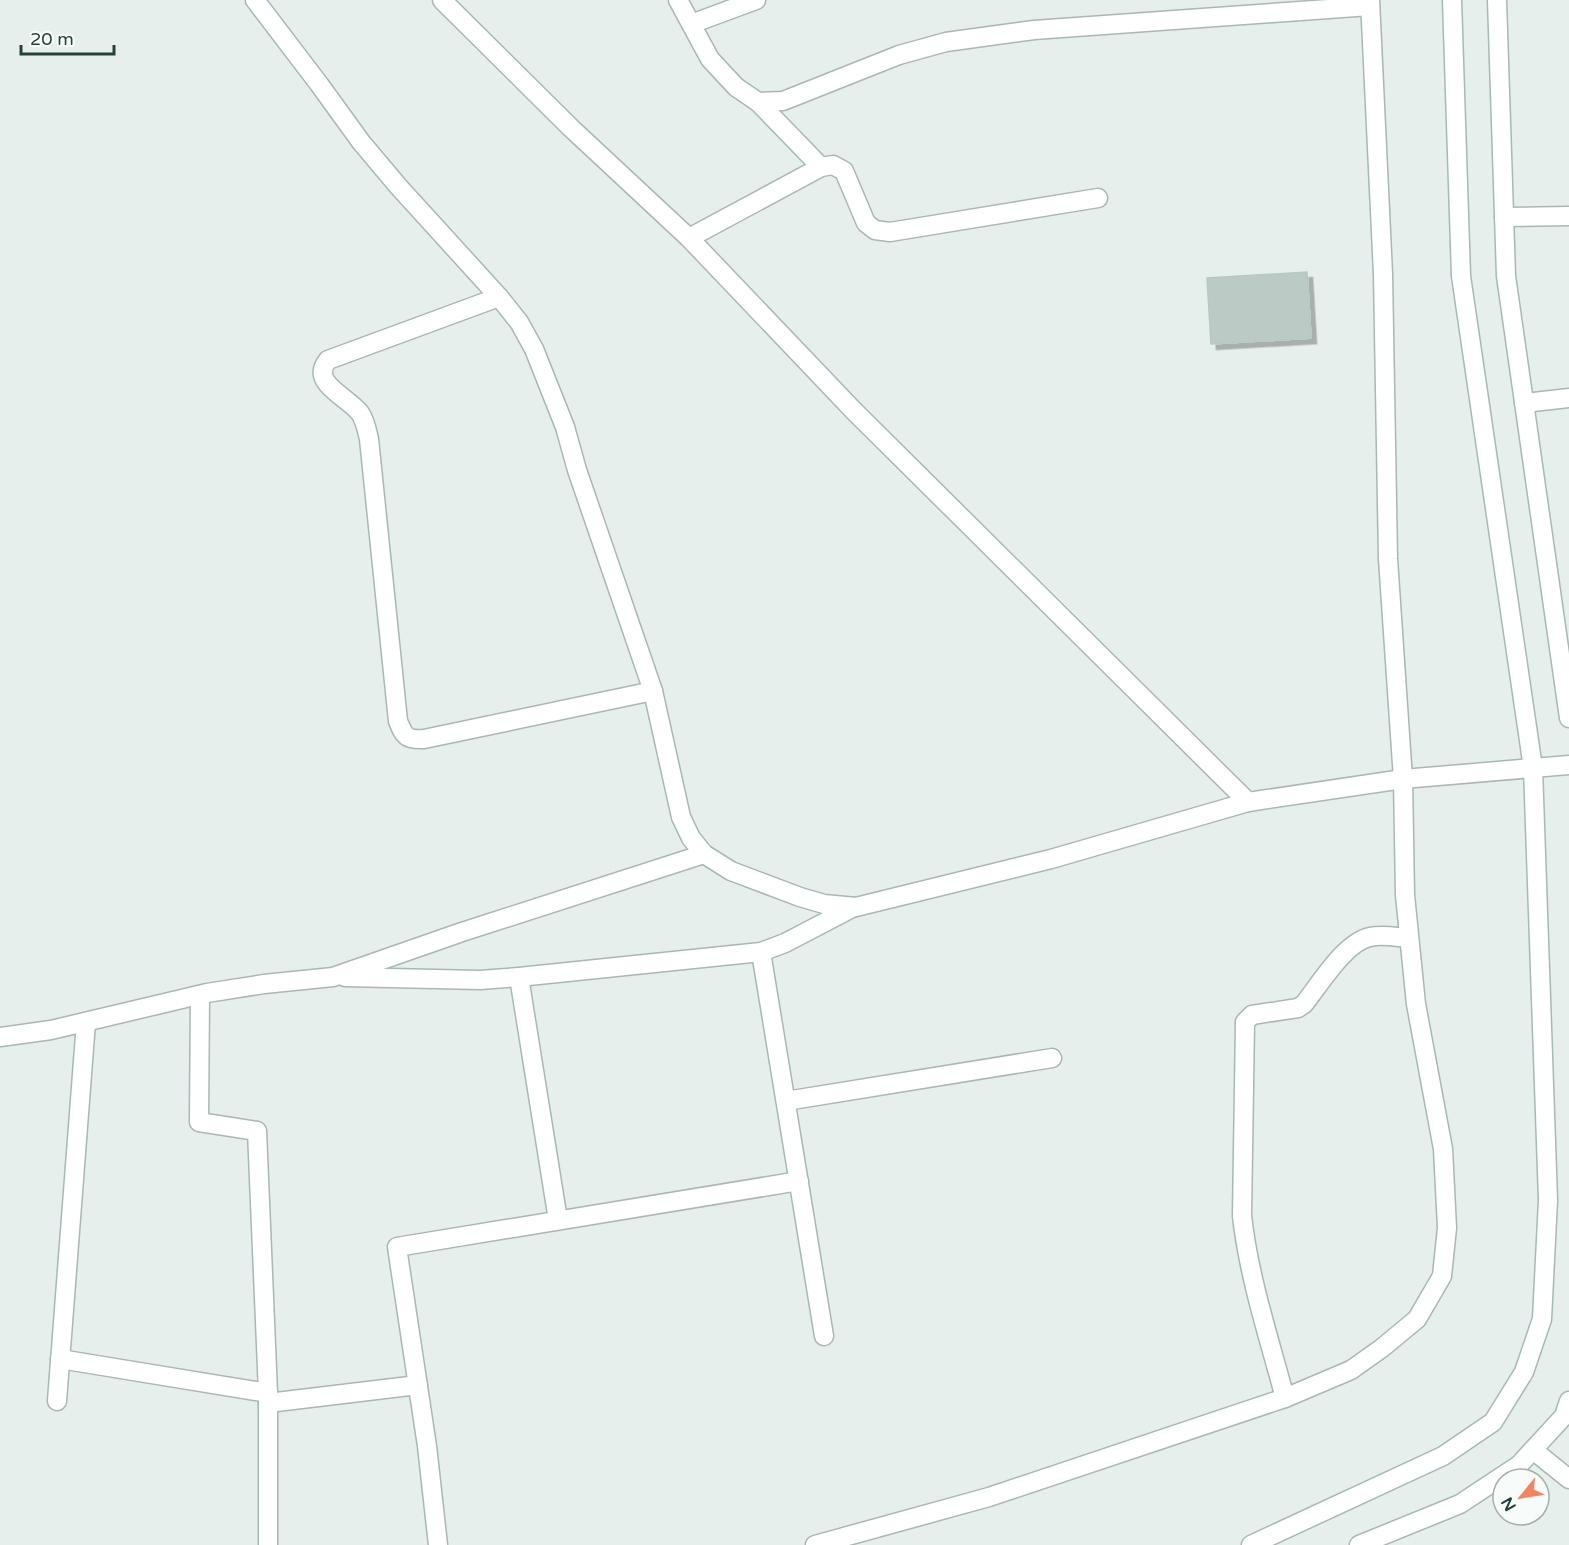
<svg xmlns="http://www.w3.org/2000/svg" width="1569" height="1545" viewBox="0 0 1569 1545" font-family="'Varela Round',sans-serif">
	<style>
		.building { fill: #bbcac4; stroke: #b8c9c2; stroke-width: 1.5; filter: url(#shadow) }
		.lines { fill: none; stroke-linecap: round; stroke-linejoin: round }
		.street-casing { stroke: #a8b8b2; stroke-width: 21 }
		.secondary-casing { stroke: #a4bbb3; stroke-width: 21 }
		.street { stroke: #fff; stroke-width: 18 }
		.secondary { stroke: #fff; stroke-width: 18 }
	</style>
	<defs>
		<filter id="shadow"><feDropShadow dx="5.5" dy="5.5" stdDeviation="0" flood-color="#0004"/></filter>
	</defs>
	<rect width="100%" height="100%" fill="#e6efeb"/>
	<path class="building" d="M1307,272L1311,338L1211,344L1207,278Z"/>
	<g class="lines">
		<defs>
			<g id="street">
				<path d="M255,0L319,84L361,142L398,186L499,297L519,322L534,349L565,427L577,470L653,691L681,817L691,838L704,854L731,871L800,897L824,904L856,907L1051,859L1248,802"/>
				<path d="M442,0L571,128L689,238L854,411L1248,802L1403,779L1533,768"/>
				<path d="M678,0L710,59L736,87L758,102L783,101L899,55L946,42L1034,30L1370,6"/>
				<path d="M691,24L756,0"/>
				<path d="M758,102L821,167"/>
				<path d="M1504,217L1569,216"/>
				<path d="M689,238L821,167L833,165L844,171L866,223L875,230L890,232L1098,198"/>
				<path d="M499,297L328,360C309,383 347,396 360,413C365,420 367,430 369,439L398,721C404,736 406,740 424,739L653,691"/>
				<path d="M1524,403L1569,398"/>
				<path d="M761,952L824,1336"/>
				<path d="M345,977L480,980L519,977L761,952L785,943L854,907"/>
				<path d="M519,977L558,1220"/>
				<path d="M200,995L199,1122L257,1131L268,1393V1545"/>
				<path d="M0,1037L51,1030L207,993L264,984L333,977L462,932L704,854"/>
				<path d="M786,1101L1052,1058"/>
				<path d="M60,1359L268,1393"/>
				<path d="M1285,1398C1269,1338 1249,1278 1242,1216L1245,1022L1252,1015L1298,1008L1304,1004C1320,984 1345,942 1370,937C1382,934 1396,937 1408,938"/>
				<path d="M57,1401L86,1022"/>
				<path d="M268,1403L418,1385"/>
				<path d="M1533,1450L1569,1479"/>
				<path d="M438,1545L427,1446L397,1247L799,1181"/>
				<path d="M815,1545L989,1497L1285,1398L1351,1370L1382,1348L1417,1319L1442,1276L1447,1228L1443,1149L1416,1004L1405,895L1403,779L1388,559L1383,274L1370,0"/>
			</g>
			<g id="secondary">
				<path d="M1497,0L1506,276L1569,718"/>
				<path d="M1533,768L1569,765"/>
				<path d="M1251,1545L1443,1456L1493,1422L1524,1372L1542,1319L1548,1200L1533,768L1461,276L1452,0"/>
				<path d="M1359,1545L1460,1504L1519,1465L1564,1416L1569,1401"/>
			</g>
		</defs>
		<use href="#street" class="street-casing"/>
		<use href="#secondary" class="secondary-casing"/>
		<use href="#street" class="street"/>
		<use href="#secondary" class="secondary"/>
	</g>
	<g transform="translate(1521 1497) rotate(240)"><circle r="28" fill="#f7fbf9" stroke="#a3b1ad" stroke-width="1.5"/>
	<path d="M0-4.5L10 22L0 15L-10 22Z" fill="#f4845f"/>
	<text y="-9" font-size="16" font-weight="bold" text-anchor="middle" fill="#24423a">N</text>
	</g>
	<path d="M21 45v9h93v-9" fill="none" stroke="#24423a" stroke-width="3"/>
	<text x="30" y="45" font-size="18" fill="#24423a" stroke="#f7fbf9" stroke-width="4.5" paint-order="stroke">20 m</text>
</svg>
